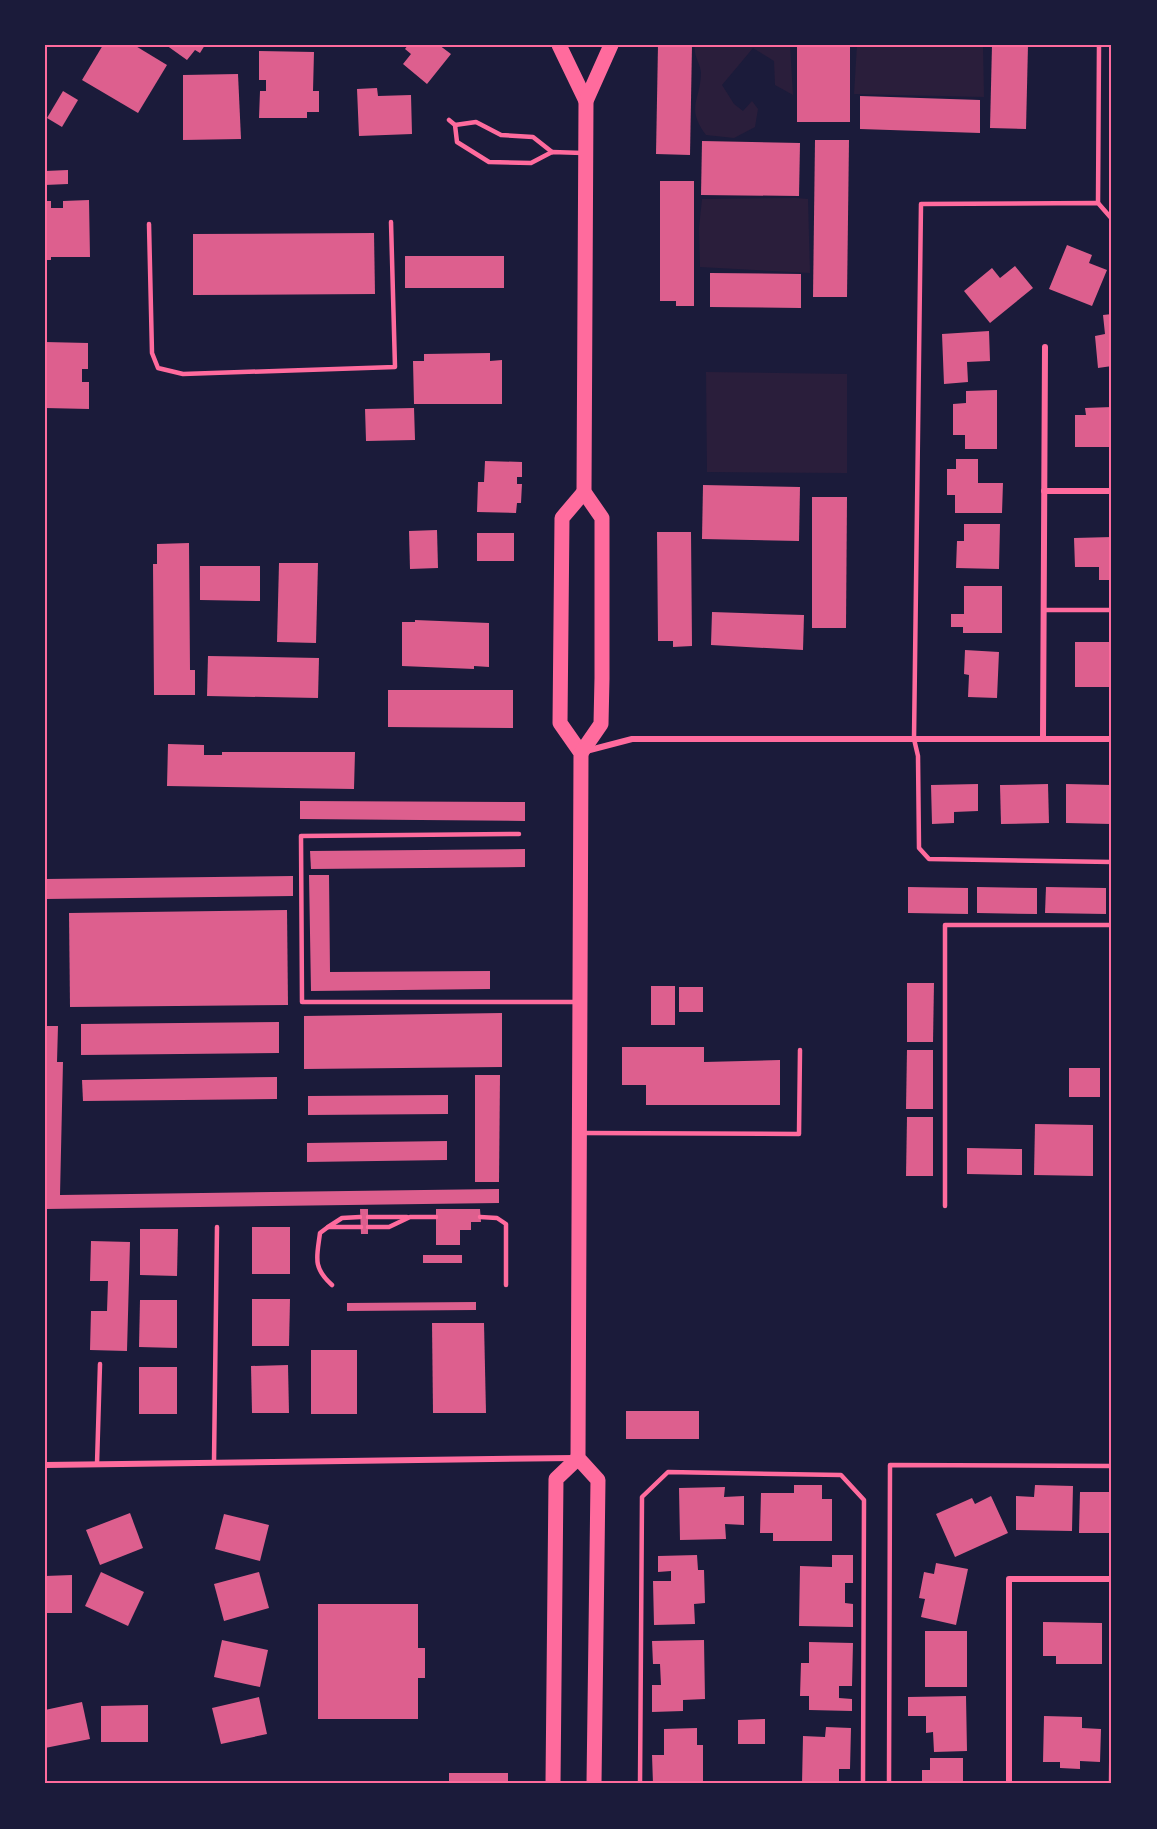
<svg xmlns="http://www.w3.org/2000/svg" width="1157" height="1829" viewBox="0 0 1157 1829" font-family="'Roboto Serif',serif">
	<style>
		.green { fill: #2a1e3b }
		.building { fill: #dd5f8e }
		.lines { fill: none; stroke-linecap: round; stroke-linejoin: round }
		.service { stroke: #ff6b9d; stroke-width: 4.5 }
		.minor { stroke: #ff6b9d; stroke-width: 6 }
		.primary { stroke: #ff6b9d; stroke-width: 15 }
		.neatline { fill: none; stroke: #ff6b9d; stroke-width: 2 }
	</style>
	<rect width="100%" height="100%" fill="#1b1b3a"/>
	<g class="green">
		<path d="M695,45H790L793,95L775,85L774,61L753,48L722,85L734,104L743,111L752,101L758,109L755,127L734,138L706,135C685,107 701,100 701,72C700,63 693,55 695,45Z"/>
		<path d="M857,45H983L984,97L854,94Z"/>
		<path d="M796,198L808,199L810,273L700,267L699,228L702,199Z"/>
		<path d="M706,372L847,374V473L707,472Z"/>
	</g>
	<g class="building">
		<path d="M103,45H134L167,65L138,113L82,80Z"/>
		<path d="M166,45H205L200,53L195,50L187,60Z"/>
		<path d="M408,45H439L451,54L427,84L403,64L411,54L405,49Z"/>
		<path d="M658,45H692L690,155L656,154Z"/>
		<rect x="797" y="45" width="53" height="77"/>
		<path d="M992,45H1028L1026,129L990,128Z"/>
		<path d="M259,51L314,52L313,91H319V112H307V118H259L260,91H266V80H259Z"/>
		<path d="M238,74L241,139L183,140V75Z"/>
		<path d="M377,88L378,96L411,95L412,134L359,136L357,89Z"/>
		<path d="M63,91L78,100L62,127L47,118Z"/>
		<path d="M860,96L980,100V133L860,129Z"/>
		<path d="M815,140H849L847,297H813Z"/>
		<path d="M702,141L800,143L799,196L701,195Z"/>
		<path d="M68,170V184L45,185V171Z"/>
		<path d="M660,181H694V306H676V301H660Z"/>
		<path d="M89,200L90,257H51V260H45V201H51V208H63V201Z"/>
		<path d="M374,233L375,294L193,295V234Z"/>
		<path d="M1067,245L1092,255L1089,263L1107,270L1092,306L1049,289Z"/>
		<rect x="405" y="256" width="99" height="32"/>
		<path d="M1015,266L1033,288L990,323L964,291L992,268L1000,278Z"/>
		<path d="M710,273L801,274V308L710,307Z"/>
		<path d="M1112,314V366L1098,368L1095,336L1105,334L1103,315Z"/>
		<path d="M989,331L990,361L967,362L968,382L944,384L942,334Z"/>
		<path d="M45,342L88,343V369H82V382H89V409L45,408Z"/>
		<path d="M490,353V361L502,360V404H414L413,361H424V354Z"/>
		<path d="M997,390V449H965V435H953V404L966,403V391Z"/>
		<path d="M1112,407V447H1075V415H1086L1085,408Z"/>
		<path d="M414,408L415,440L366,441L365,409Z"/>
		<path d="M956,459H978V483H1003L1002,513H955V495H947V469H956Z"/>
		<path d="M485,461L522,462V477H517V484H522L521,503H517L516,513L477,512L478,482H484Z"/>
		<path d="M703,485L800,487L799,541L702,539Z"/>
		<path d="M812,497H847L846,628H812Z"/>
		<path d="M964,524H1000L999,569L956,568L957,541H964Z"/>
		<path d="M437,530L438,568L410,569L409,531Z"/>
		<path d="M657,532H691L692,646L673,647V641H658Z"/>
		<rect x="477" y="533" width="37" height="28"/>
		<path d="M1112,537V580H1099V567H1075L1074,538Z"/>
		<path d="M189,543L190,670H195V695H154L153,564H157V544Z"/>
		<path d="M279,563H318L316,643L277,642Z"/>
		<path d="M200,566H260V601L200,600Z"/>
		<path d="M964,586H1002V633H963V627H951V614H964Z"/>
		<path d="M712,612L804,615L803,650L711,645Z"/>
		<path d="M415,620L489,623V667L474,666V669L402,666V622H415Z"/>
		<rect x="1075" y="642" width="37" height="45"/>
		<path d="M965,650L999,652L997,698L968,697L969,675L964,674Z"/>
		<path d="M208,656L319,658L318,698L207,696Z"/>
		<path d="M388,690H513V728L388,727Z"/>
		<path d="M168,744L204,745V755H222V752H355L354,789L167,786Z"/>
		<path d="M978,784V811L954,812V823L932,824L931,785Z"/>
		<path d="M1048,784L1049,823L1001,824L1000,785Z"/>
		<path d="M1066,784L1112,785L1111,824L1066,823Z"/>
		<path d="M300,801L525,802V821L300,819Z"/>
		<path d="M525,849V867L311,869L310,851Z"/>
		<path d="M309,875H329L330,972L490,971V989L311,991Z"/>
		<path d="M293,876V896L45,899V879Z"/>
		<path d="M908,887L968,888V914L908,913Z"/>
		<path d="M977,887L1037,888V914L977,913Z"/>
		<path d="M1046,887L1106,888V914L1045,913Z"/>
		<path d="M287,910L288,1005L70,1007L69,913Z"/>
		<path d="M907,983H934L933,1042H907Z"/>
		<rect x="651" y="986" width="24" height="39"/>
		<rect x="679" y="987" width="24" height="25"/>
		<path d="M502,1013V1067L304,1069V1016Z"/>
		<path d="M279,1022V1053L81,1055V1024Z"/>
		<path d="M45,1026H58L57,1062H63L60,1195L499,1189V1203L45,1209Z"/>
		<path d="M622,1047H704V1062L780,1060V1105H646V1085H622Z"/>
		<path d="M907,1050H933V1109H906Z"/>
		<rect x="1069" y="1068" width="31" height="29"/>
		<path d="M475,1075H500L499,1182H475Z"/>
		<path d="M277,1077V1099L83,1101L82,1080Z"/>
		<path d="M448,1095V1114L308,1115V1096Z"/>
		<path d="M907,1117H933V1176H906Z"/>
		<path d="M1035,1124L1093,1125V1176L1034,1175Z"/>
		<path d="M447,1141V1160L307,1162V1143Z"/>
		<path d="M967,1148L1022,1149V1175L967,1174Z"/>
		<path d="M360,1209H368V1234H361Z"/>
		<path d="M436,1209H480L481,1222H471V1230H460V1245H436Z"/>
		<rect x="252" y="1227" width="38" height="47"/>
		<path d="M140,1229H178L177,1276L140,1275Z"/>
		<path d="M91,1241L130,1242L127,1351L90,1350L91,1311H107L108,1281H90Z"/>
		<rect x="423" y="1255" width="39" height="8"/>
		<path d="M252,1299H290L289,1346H252Z"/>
		<path d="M140,1300H177V1348L139,1347Z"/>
		<path d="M476,1302V1310L347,1311V1303Z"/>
		<path d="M432,1323H484L486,1413H433Z"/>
		<rect x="311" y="1350" width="46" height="64"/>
		<path d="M288,1365L289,1413H252L251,1366Z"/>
		<rect x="139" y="1367" width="38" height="47"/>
		<rect x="626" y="1411" width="73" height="28"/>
		<path d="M794,1485H822V1499H832V1541H773V1533H760L761,1493H794Z"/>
		<path d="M1035,1485L1073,1486L1072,1531L1016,1530V1496L1034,1497Z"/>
		<path d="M725,1487L724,1497L744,1496V1525L725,1524L726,1539L680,1540L679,1488Z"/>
		<path d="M1080,1492H1112V1533H1079Z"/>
		<path d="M991,1496L1008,1533L955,1557L936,1514L972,1498L975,1504Z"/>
		<path d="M130,1513L143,1548L100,1565L86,1530Z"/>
		<path d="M224,1514L269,1525L260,1561L215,1549Z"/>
		<path d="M697,1555L698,1570H704L705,1603L694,1604L695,1624L654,1625L653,1581H671V1571L658,1572V1556Z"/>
		<path d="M832,1555H853V1583H845V1603L853,1604V1627L799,1626L800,1566L832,1567Z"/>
		<path d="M936,1563L968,1569L956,1625L921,1617L925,1599L919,1598L924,1572L934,1574Z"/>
		<path d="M101,1572L144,1592L128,1626L85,1606Z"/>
		<path d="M259,1572L269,1608L224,1621L214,1584Z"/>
		<path d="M72,1575V1613H45V1576Z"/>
		<path d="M318,1604H418V1648H425V1678H418V1719H318Z"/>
		<path d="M1043,1622L1102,1623V1664H1056V1656H1043Z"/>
		<rect x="925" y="1631" width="42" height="56"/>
		<path d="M222,1640L268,1650L260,1687L214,1677Z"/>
		<path d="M704,1640L705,1699L683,1700V1711L652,1712V1685H661L660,1664H653L652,1641Z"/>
		<path d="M809,1642L853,1643L852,1686H839V1698L852,1699V1711L809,1710V1696H800L801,1663H809Z"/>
		<path d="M966,1696L967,1751L934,1752L933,1732L926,1733V1716H908V1697Z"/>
		<path d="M259,1697L267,1734L221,1744L212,1708Z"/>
		<path d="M82,1702L90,1739L45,1748V1710Z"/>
		<path d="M148,1705V1742H101V1706Z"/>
		<path d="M1044,1716L1082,1717V1728L1101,1729L1100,1762L1080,1761V1769L1060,1768V1762H1043Z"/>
		<path d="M765,1719V1744H738V1720Z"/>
		<path d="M826,1727L851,1728L850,1769H839V1784H802L803,1736L825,1737Z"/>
		<path d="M697,1728V1745H703V1784H653L652,1755H664V1729Z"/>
		<path d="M930,1758H963V1784H922V1770H930Z"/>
		<rect x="449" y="1773" width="59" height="11"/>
	</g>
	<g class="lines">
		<g class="service">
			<path d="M449,120L455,125L457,142L489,162L531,163L552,152L583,153"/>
			<path d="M455,125L476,122L501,135L533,137L552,152"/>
			<path d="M1098,203L1099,45"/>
			<path d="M1112,219L1098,203L921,204L914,739L918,756L919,848L929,859L1112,862"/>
			<path d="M149,224L152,353L158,368L183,374L395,367L391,222"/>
			<path d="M1044,610H1112"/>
			<path d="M519,834L301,836L302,1002H577"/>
			<path d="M582,1133L799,1134L800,1050"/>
			<path d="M945,1206V925H1112"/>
			<path d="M368,1217H407"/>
			<path d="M480,1217L497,1218L506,1224V1285"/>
			<path d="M328,1227L342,1218L360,1217"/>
			<path d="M368,1227H389L410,1217H436"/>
			<path d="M332,1285C312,1267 317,1257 320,1233L328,1227H361"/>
			<path d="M214,1462L217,1227"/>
			<path d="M97,1464L100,1364"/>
			<path d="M640,1784L642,1497L668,1472L841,1475L864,1500L863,1784"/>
			<path d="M889,1784L890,1465L1112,1466"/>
			<path d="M1111,1784L1112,1693"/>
		</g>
		<g class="minor">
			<path d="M1044,491H1112"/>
			<path d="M1043,739L1045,347"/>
			<path d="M586,751L632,739H1112"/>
			<path d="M45,1465L574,1458"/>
			<path d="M1009,1784V1579H1112"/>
		</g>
		<g class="primary">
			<path d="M559,45L586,101"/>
			<path d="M584,492L562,518L560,723L581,753L578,1458L598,1480L594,1784"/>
			<path d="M581,753L601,724L602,678V518L584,492L586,101L611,45"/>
			<path d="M553,1784L556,1479L578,1458"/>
		</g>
	</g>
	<rect width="1157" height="1829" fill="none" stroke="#1b1b3a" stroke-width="93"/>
	<rect x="46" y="46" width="1064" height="1736" class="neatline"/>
</svg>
